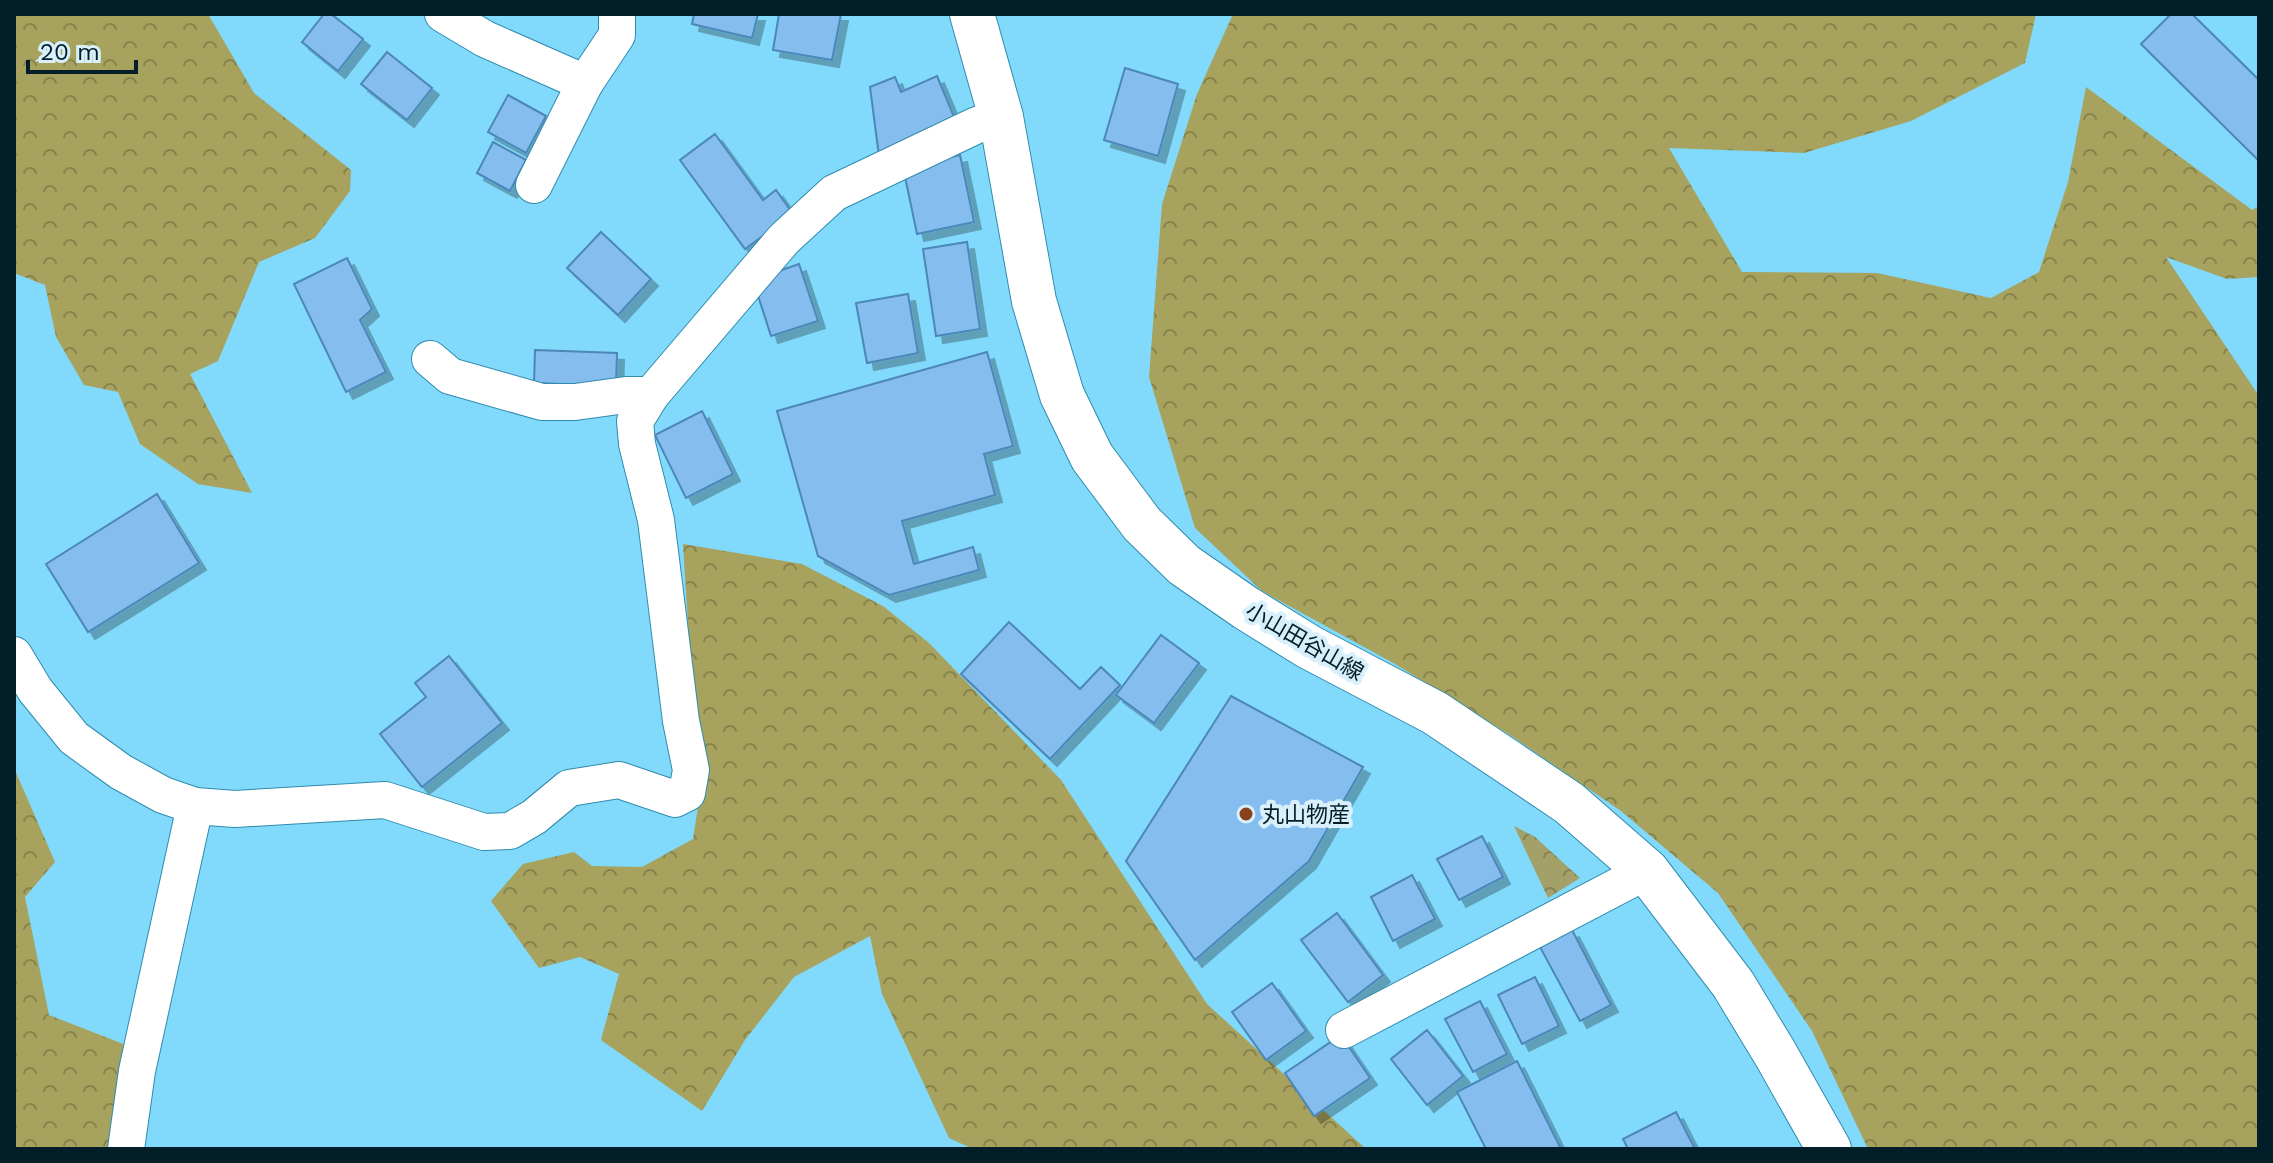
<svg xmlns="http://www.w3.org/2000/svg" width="2273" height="1163" viewBox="0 0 2273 1163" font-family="'Work Sans','Noto Sans JP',sans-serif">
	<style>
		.forest { fill: url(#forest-crowns) }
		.park { fill: url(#park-crowns) }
		.building { fill: #85bdee; stroke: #4c87b8; stroke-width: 2; filter: url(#shadow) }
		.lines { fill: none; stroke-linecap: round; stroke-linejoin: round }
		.minor-casing { stroke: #308cac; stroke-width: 38 }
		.major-casing { stroke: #308cac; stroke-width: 46 }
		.minor { stroke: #fff; stroke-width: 36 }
		.major { stroke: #fff; stroke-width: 44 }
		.poi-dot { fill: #88411d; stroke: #d8f0fb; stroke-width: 3 }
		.labels { text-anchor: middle; stroke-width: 8; stroke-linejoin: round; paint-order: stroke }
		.street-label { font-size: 22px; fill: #021e28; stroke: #d8f0fb }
		.poi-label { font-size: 22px; fill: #021e28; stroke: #d8f0fb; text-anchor: start }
	</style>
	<defs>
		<pattern id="forest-crowns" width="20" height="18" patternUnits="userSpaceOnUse" patternTransform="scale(2)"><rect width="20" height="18" fill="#a7a25d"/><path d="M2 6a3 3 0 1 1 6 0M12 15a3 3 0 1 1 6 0" fill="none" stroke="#86834d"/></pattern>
		<pattern id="park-crowns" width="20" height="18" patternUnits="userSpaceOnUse" patternTransform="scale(2)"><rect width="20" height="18" fill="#a3a068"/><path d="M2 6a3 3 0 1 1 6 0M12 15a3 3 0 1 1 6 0" fill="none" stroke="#838256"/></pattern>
		<filter id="shadow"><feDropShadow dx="7" dy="7" stdDeviation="0" flood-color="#0004"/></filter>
	</defs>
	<rect width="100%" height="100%" fill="#81d9fb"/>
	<g class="forest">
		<path d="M14,14H208L254,93L351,170L350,191L315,238L259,262L218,361L190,374L252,493L198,484L140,444L118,392L84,385L56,337L45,285L14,273Z"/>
		<path d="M1233,14H2036L2025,63L1911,121L1804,153L1669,148L1742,272L1877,273L1991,298L2039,272L2068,182L2086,87L2252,210L2259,206V277L2227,279L2166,257L2259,396V1149H1868L1812,1031L1718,893L1621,811L1510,735L1395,664L1262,591L1195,528L1149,377L1162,204L1197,94Z"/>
		<path d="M683,544L802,564L883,606L929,643L1061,780L1207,1004L1366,1149H973L949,1138L882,994L870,936L794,977L745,1040L702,1111L601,1040L619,974L580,957L539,968L491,901L523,864L574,852L592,866L642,867L693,839L699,800Z"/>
		<path d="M14,768L55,862L25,897L49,1015L131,1047L110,1149H14Z"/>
	</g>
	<path class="park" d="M1514,826L1535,837L1580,878L1548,898Z"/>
	<g class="building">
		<path d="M324,14H331L363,39L338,71L302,42Z"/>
		<path d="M694,14H758L752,38L692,24Z"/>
		<path d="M779,14H841L832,60L773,50Z"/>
		<path d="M2171,14H2192L2259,80L2258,160L2141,44Z"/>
		<path d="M387,52L432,88L407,120L361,84Z"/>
		<path d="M1125,68L1178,84L1158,156L1104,140Z"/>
		<path d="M937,76L957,124L879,156L870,87L895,77L901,92Z"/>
		<path d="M508,95L546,116L526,153L488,132Z"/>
		<path d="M715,134L763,200L776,190L793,214L745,249L680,160Z"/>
		<path d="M493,142L526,160L510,191L477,173Z"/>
		<path d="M960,155L974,222L917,234L903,167Z"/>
		<path d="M601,232L651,279L618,315L567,268Z"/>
		<path d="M967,242L980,329L936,336L923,249Z"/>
		<path d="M347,258L372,309L360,320L386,372L346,392L294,284Z"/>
		<path d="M799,264L818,321L771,336L753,280Z"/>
		<path d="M908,294L918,353L867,363L856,303Z"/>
		<path d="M535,350L617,353L616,386L534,383Z"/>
		<path d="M987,352L1013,446L984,454L995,495L902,521L914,564L973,547L979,570L889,595L818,556L777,411Z"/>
		<path d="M702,411L733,474L686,498L655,435Z"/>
		<path d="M157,494L199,563L88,632L46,564Z"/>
		<path d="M1009,622L1080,689L1101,667L1120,685L1050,759L961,674Z"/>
		<path d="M1161,635L1199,663L1154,723L1116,695Z"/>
		<path d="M449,656L502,723L422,787L380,734L426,697L415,683Z"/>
		<path d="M1231,696L1363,767L1309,861L1195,960L1126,861Z"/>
		<path d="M1482,836L1503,877L1459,900L1437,859Z"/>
		<path d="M1412,875L1435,919L1393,941L1371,897Z"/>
		<path d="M1337,913L1383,975L1348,1002L1301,940Z"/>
		<path d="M1572,930L1611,1005L1580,1021L1540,947Z"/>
		<path d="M1535,977L1559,1026L1522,1044L1498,995Z"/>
		<path d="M1272,983L1306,1031L1266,1060L1232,1012Z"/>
		<path d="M1480,1001L1507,1054L1473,1072L1445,1019Z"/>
		<path d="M1427,1030L1463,1076L1427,1105L1391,1059Z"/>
		<path d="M1341,1035L1370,1078L1314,1116L1285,1073Z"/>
		<path d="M1517,1061L1561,1149H1486L1457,1092Z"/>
		<path d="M1676,1112L1695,1149H1628L1623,1139Z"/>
	</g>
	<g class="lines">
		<defs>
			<g id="minor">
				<path d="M443,14L485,39L585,83"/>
				<path d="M534,185L585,83L617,35V14"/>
				<path d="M430,359L450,376L542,402H575L626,395H651"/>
				<path d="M14,655L35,690L74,738L121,772L163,795L195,806L235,809L385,800L484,832L510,831L534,817L569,788L619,780L675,799L687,793L691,770L681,721L656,520L637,444L635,421L651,395L784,239L834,193L977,125L1001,117"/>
				<path d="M1344,1030L1647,871"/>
				<path d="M126,1149L137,1071L195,806"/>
			</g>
			<path id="major" d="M972,14L1001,117L1034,301L1062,395L1092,457L1142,524L1184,565L1246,608L1309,647L1435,713L1569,803L1647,871L1733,984L1776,1055L1829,1149"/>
		</defs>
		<use href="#minor" class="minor-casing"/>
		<use href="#major" class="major-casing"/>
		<use href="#minor" class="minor"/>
		<use href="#major" class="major"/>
	</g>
	<circle class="poi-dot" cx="1246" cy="814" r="8"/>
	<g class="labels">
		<g class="street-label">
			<text transform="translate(1305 641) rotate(30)" y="8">小山田谷山線</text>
		</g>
		<g class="poi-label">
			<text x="1262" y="822">丸山物産</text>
		</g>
	</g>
	<rect width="2273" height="1163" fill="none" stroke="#021e28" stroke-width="32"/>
	<path d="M28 60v12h108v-12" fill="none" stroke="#021e28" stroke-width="4"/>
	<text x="40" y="60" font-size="24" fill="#021e28" stroke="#d8f0fb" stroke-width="6" paint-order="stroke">20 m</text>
</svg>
